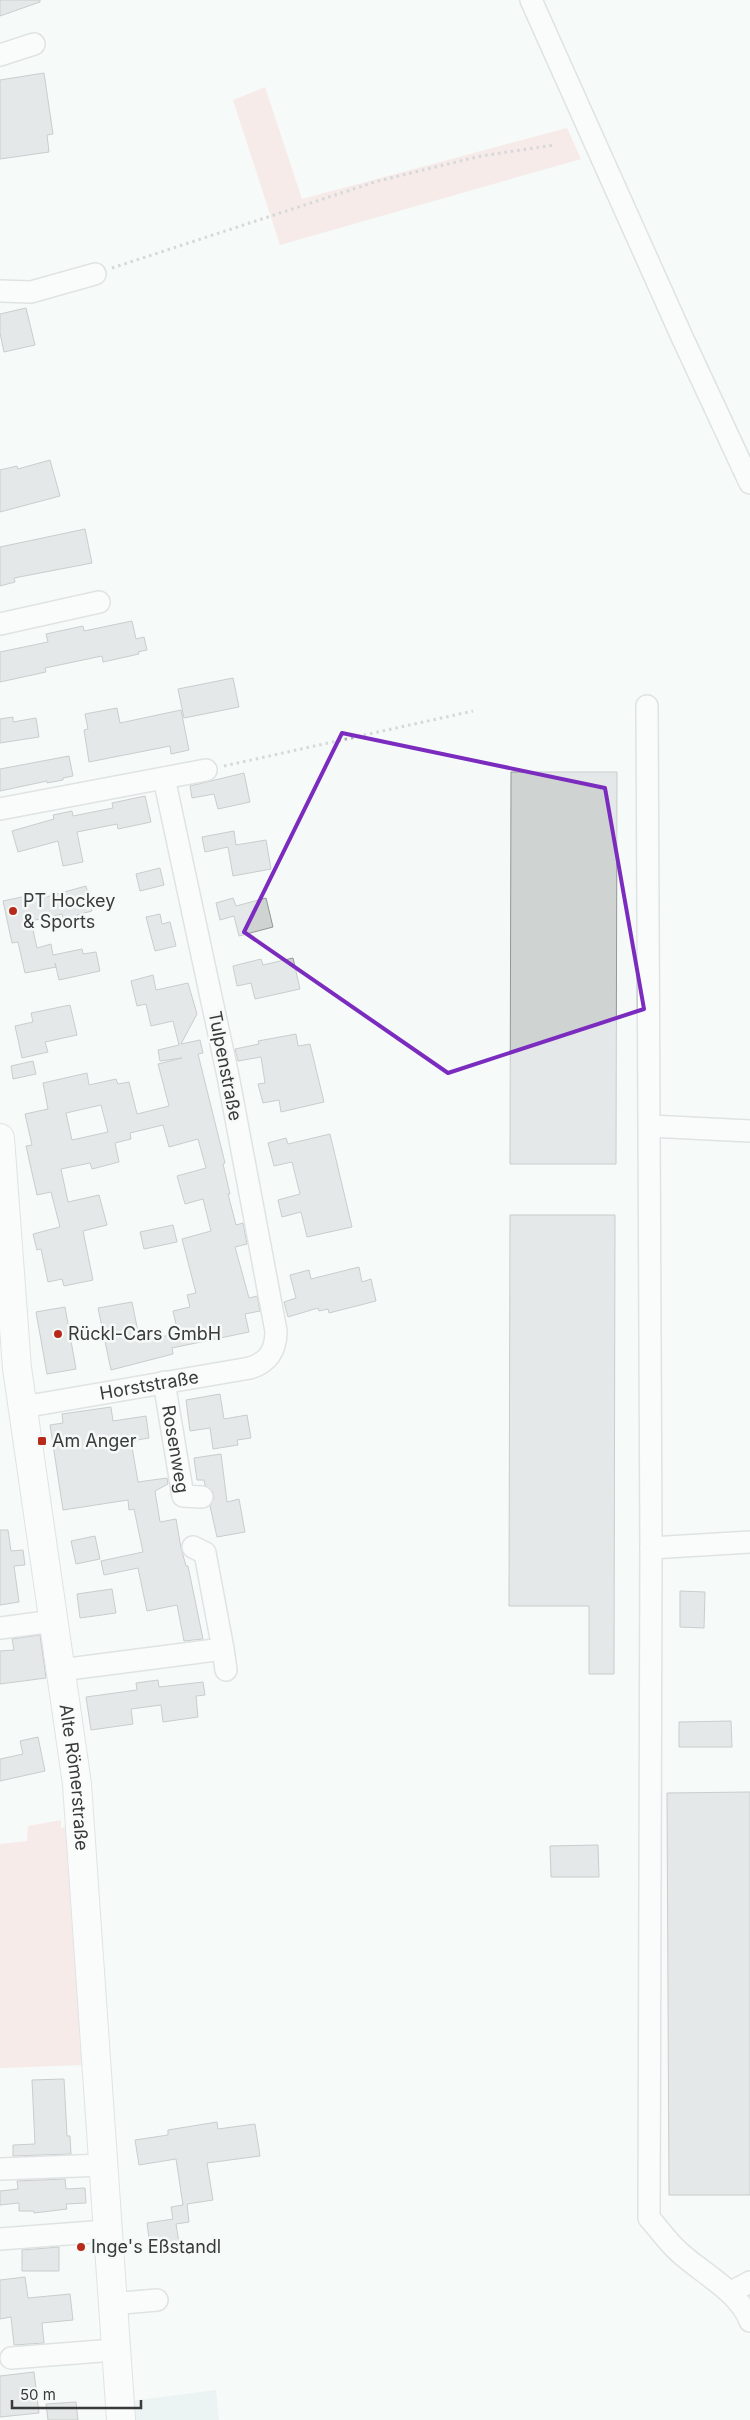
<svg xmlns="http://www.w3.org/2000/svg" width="750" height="2420" viewBox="0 0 750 2420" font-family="Inter,sans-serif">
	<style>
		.built { fill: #e0edeb }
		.green { fill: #f6d9d3 }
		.building { fill: #cfd3d2; stroke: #939796; fill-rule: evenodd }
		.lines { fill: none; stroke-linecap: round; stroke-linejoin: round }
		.minor-casing { stroke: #c4c8c8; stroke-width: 24 }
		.major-casing { stroke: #c4c8c8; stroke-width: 30 }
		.path { stroke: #adb1b1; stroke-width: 3; stroke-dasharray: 2.5 4; stroke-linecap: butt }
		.minor { stroke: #fff; stroke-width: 21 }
		.major { stroke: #fff; stroke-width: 28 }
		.marked { fill: none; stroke: #7b2cbf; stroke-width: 4; stroke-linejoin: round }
		.poi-dot { fill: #b72a19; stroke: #f5faf9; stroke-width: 2 }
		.labels { text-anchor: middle; stroke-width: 5; stroke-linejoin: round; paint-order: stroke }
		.poi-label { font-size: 18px; fill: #393b3b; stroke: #f5faf9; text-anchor: start }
		.street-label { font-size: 18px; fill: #393b3b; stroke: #f5faf9 }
	</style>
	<rect width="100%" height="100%" fill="#f5faf9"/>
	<path class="built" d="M216,2390L219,2420H132L130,2401Z"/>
	<g class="green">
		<path d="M265,87L302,199L567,128L581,159L280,245L233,100Z"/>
		<path d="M61,1820V1828L65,1827L82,2065L0,2068V1844L27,1841L28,1826Z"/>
	</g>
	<g class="building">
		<path d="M0,0H40V2L0,16Z"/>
		<path d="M44,73L53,134L47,135L49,152L0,159V80Z"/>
		<path d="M26,308L35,345L4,352L0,333V314Z"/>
		<path d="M50,460L60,496L0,512V470L17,466L18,469Z"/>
		<path d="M85,529L92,563L14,578L15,582L0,586V547Z"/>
		<path d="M132,621L136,639L144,637L147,650L138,652L139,654L103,662L102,656L45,668L46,672L0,682V652L48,642L46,634L83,626L84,631Z"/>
		<path d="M233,678L239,707L184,718L178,689Z"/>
		<path d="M117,708L120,723L181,710L189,750L171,754L170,746L89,762L84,730L88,729L85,714Z"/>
		<path d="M13,717V722L36,718L39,737L0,743V719Z"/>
		<path d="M69,756L73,776L63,778V780L47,783V781L0,791V769Z"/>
		<path d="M511,772H617L616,1164H510Z"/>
		<path d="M244,773L250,802L218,809L214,794L192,798L190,786Z"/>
		<path d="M145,796L151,822L118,829L117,824L77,832L83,862L63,866L58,841L18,852L12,831L54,819L53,815L72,811L73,816L113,808L112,803Z"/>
		<path d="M234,831L236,845L266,840L271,869L233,876L228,847L205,852L202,837Z"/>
		<path d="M160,868L164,885L140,891L136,874Z"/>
		<path d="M86,886L92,911L77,915L78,919L64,923L62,914L31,921L37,948L51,944L53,955L82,949L83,954L96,952L100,971L59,980L55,963L56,967L25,973L18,942L12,943L3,901L45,892L46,897Z"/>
		<path d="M233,898L236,906L266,898L273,927L239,936L234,916L220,920L216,903Z"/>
		<path d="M160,914L162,924L170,922L176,946L155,951L146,917Z"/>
		<path d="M293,958L300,989L255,999L251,983L237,986L233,966L261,959L263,965Z"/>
		<path d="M153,975L156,990L188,983L197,1014L181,1044L200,1040L203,1053L198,1054L225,1163L223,1164L230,1194H228L236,1225L243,1223L247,1244L235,1247L249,1298L257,1296L260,1311L245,1314L249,1332L172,1348L173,1354L111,1370L98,1308L132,1302L140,1342L178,1333L173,1311L190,1307L187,1295L196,1293L182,1239L211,1231L203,1199L185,1204L177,1176L206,1168L198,1139L169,1147L163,1125L130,1133L131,1139L115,1143L119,1162L92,1169L90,1163L61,1169L68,1202L99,1195L107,1225L83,1231L93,1280L64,1286L62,1279L48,1282L41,1249L37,1250L33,1234L60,1227L51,1192L37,1195L26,1146L32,1145L25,1114L48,1109L43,1083L87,1073L89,1085L116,1079L118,1084L129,1082L137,1114L169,1106L158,1064L182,1058L160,1061L158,1050L179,1045L173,1021L151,1026L146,1004L137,1006L131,981ZM101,1105L108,1132L72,1140L66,1113Z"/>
		<path d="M70,1005L77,1035L45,1042L48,1052L22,1058L15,1026L33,1022L31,1013Z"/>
		<path d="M296,1034L298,1046L310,1044L324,1102L281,1112L279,1100L263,1103L258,1084L265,1083L261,1057L238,1061L235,1049L259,1044L258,1041Z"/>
		<path d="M33,1061L36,1074L13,1079L11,1066Z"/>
		<path d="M330,1134L352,1227L307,1237L301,1212L282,1217L278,1200L300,1194L292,1162L274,1166L268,1143L286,1138L288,1144Z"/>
		<path d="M510,1215H615L614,1674H589V1606H509Z"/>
		<path d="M173,1225L177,1242L144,1249L140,1232Z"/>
		<path d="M359,1267L362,1282L371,1279L376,1301L329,1313L328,1309L319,1311L318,1308L288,1317L284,1302L296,1298L290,1275L309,1270L311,1279Z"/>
		<path d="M65,1307L76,1369L47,1374L36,1312Z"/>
		<path d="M220,1394L224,1419L247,1415L251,1438L237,1440L238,1445L213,1449L210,1428L190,1431L186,1400Z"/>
		<path d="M111,1407L113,1421L146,1416L149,1438L131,1441L138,1482L167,1478L168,1484L155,1491L160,1522L176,1519L181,1548L186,1566H188L203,1639L184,1641L177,1605L147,1611L138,1568L104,1575L101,1561L143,1552L134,1509L129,1510L128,1500L63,1510L50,1425L63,1423L62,1414Z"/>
		<path d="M221,1454L227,1502L239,1499L245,1532L217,1537L210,1506L214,1498L213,1492L205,1485L204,1480H197L194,1458Z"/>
		<path d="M0,1530H8L11,1551L23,1550L25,1565L14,1566L19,1602L0,1605Z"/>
		<path d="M95,1536L100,1559L76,1564L71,1541Z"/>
		<path d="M112,1589L116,1613L80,1618L77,1594Z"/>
		<path d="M680,1591L705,1592L704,1628L680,1627Z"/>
		<path d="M40,1635L46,1678L0,1684V1651L14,1650L12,1639Z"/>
		<path d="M158,1680L159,1687L203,1682L205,1695L196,1696L198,1717L163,1722L161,1705L131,1709L133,1724L91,1730L86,1697L137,1690L136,1683Z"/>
		<path d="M731,1721L732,1747H679V1722Z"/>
		<path d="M38,1737L45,1771L0,1781V1759L23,1754L20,1741Z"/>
		<path d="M750,1792V2195H669L667,1793Z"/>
		<path d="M598,1845L599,1877H551L550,1846Z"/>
		<path d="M64,2079L67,2136H70L71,2154L13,2156V2145L35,2144L32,2080Z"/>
		<path d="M217,2122L218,2129L255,2124L260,2156L207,2163L213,2200L187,2204L189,2222L176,2224L179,2243L150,2247L147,2223L173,2219L171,2207L183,2205L176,2159L139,2165L135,2140L168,2135V2130Z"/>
		<path d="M65,2179L66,2189L85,2188L86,2203L66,2204L67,2209L34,2213V2211H19V2203L0,2205V2191L18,2189L17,2181Z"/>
		<path d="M59,2247V2271H22V2250Z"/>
		<path d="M25,2277L28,2298L70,2294L73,2320L42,2323L44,2343L14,2345L11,2317L0,2319V2280Z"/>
		<path d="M34,2372L39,2413L0,2417V2376Z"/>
		<path d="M76,2402L78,2420H48L46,2404Z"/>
	</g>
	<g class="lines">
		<defs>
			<g id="minor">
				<path d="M531,0L682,337L750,483"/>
				<path d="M0,55L34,44"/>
				<path d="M0,291L31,292L95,274"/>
				<path d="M0,624L99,602"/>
				<path d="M647,706L651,1548L649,2218C659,2229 667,2241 678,2251C701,2273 739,2291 750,2321"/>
				<path d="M0,809L206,770"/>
				<path d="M650,1126L750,1131"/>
				<path id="s1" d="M164,1382L183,1496L202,1497"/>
				<path id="s2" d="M23,1407L250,1368C269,1362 276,1350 276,1331L228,1076L164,778"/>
				<path d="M651,1548L750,1542"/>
				<path d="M0,1628L54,1621"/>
				<path d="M223,1649L226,1670"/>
				<path d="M61,1670L223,1649L205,1553L193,1547"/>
				<path d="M0,2169L103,2165"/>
				<path d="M0,2239L106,2231"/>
				<path d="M731,2292L750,2282"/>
				<path d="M111,2304L157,2300"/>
				<path d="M11,2358L114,2350"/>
			</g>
			<g id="major">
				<path id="s3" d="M0,1138L17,1368L77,1784L121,2420"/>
			</g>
		</defs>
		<use href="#minor" class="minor-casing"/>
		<use href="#major" class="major-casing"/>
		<g class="path">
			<path d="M112,268L378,181L481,156L554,145"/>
			<path d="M224,766L473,711"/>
		</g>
		<use href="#minor" class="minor"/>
		<use href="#major" class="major"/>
	</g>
	<path d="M0 0H750V2420H0ZM342,733L605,788L644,1009L448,1073L244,932Z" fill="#f5faf9" fill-opacity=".55" fill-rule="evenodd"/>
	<path class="marked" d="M342,733L605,788L644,1009L448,1073L244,932Z"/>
	<g class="poi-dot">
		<circle cx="13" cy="911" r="5"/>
		<circle cx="58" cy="1334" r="5"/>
		<rect x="37" y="1436" width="10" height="10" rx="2.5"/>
		<circle cx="81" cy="2247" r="5"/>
	</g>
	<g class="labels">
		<g class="poi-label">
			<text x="23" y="907">PT Hockey<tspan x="23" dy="21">&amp; Sports</tspan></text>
			<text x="68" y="1340">Rückl-Cars GmbH</text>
			<text x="52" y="1447">Am Anger</text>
			<text x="91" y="2253">Inge's Eßstandl</text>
		</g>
		<g class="street-label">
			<text transform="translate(225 1066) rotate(79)" y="6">Tulpenstraße</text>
			<text dy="6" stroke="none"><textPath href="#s2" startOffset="128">Horststraße</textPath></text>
			<text dy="6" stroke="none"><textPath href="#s1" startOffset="68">Rosenweg</textPath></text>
			<text dy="6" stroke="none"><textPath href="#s3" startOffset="644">Alte Römerstraße</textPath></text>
		</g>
	</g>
	<path d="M12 2400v8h129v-8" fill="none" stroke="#393b3b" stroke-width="2.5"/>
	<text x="20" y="2400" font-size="15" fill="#393b3b" stroke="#f5faf9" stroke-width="4" paint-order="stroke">50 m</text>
</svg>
